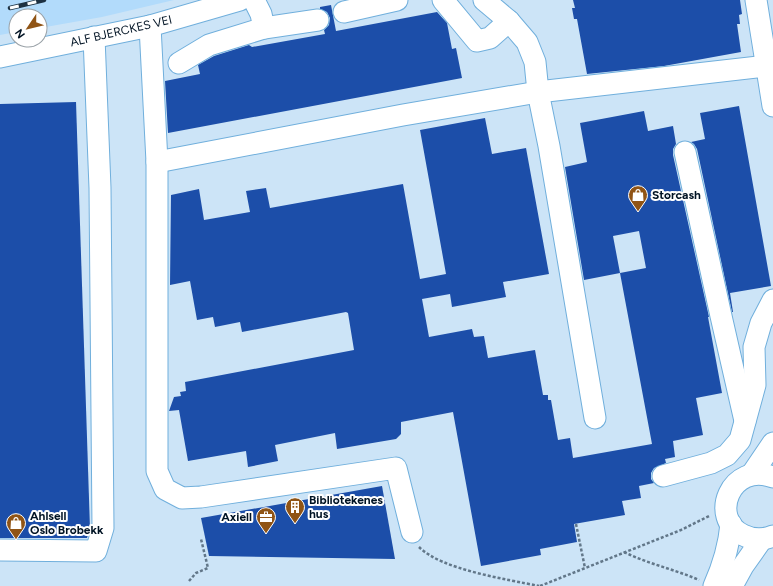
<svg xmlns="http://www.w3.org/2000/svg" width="773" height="586" viewBox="0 0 773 586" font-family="Figtree,sans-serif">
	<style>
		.built { fill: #b2dbfb }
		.building { fill: #1c4ea9; fill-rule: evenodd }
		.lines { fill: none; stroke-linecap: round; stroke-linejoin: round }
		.minor-casing { stroke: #70afdc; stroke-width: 23 }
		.path { stroke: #627789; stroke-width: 2.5; stroke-dasharray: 3 2; stroke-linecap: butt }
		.minor { stroke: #fff; stroke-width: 21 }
		.rail-casing { stroke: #1d3142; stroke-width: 4.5 }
		.rail { stroke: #fff; stroke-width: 3; stroke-dasharray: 9; stroke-linecap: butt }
		.labels { text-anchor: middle; stroke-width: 4; stroke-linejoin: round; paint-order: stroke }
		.street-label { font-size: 12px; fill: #001324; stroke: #fff }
		.poi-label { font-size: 12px; font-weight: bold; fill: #001324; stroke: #fff; text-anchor: start }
	</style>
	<rect width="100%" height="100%" fill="#cce4f7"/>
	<path class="built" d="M0,0H174L102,17L40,28V16H16V32L0,35Z"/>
	<g class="building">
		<path d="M573,0H740L742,14L739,15L740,24H737L741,52L664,66L587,74L577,19H574L572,8H575Z"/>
		<path d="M331,5L336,31L437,12L447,23L452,49L456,48L462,78L168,133L165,81L200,74L198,65L214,56L249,45L252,47L325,34L324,30L329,25L330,18L327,12L320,9V7Z"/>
		<path d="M76,102L90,529L87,538H0V104Z"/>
		<path d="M739,106L771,286L730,293L733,312H732L697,149L694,144L691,142L705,139L700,113Z"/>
		<path d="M644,111L648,131L673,126L676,144L673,149V155L709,317H708L722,393L696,398L703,435L673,441L675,457L665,459L666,463L654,468L651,473V479L654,483L639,486L641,498L622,501L625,515L574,524L577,542L540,549L541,555L481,566L453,412L401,422V434L396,439L337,449L335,433L275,445L278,461L248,467L246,451L188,461L179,410L169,411L174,397L181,396L180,392L186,391L185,382L354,350L348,313L346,312L242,332L240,322L215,327L213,317L197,320L190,281L170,285L171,195L199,189L204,220L250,212L246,191L266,188L270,208L403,184L420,279L446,274L420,130L485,118L492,154L526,148L549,274L503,282L506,297L452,307L450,294L422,299L429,337L472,329L474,337L484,336L488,358L535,350L543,395H548V400H551L558,440L570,438L573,458L652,444L620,273L584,280L565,167L587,162L580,123ZM639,231L646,268L620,273L613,236Z"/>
		<path d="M382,486L395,559L209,556L201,518Z"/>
	</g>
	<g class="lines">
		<defs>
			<g id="minor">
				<path d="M443,0L477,41L490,38L509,21"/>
				<path d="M484,0L509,21L527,42L535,62L538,92L549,146L595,418"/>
				<path d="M756,0L773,106"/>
				<path d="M344,12L397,0"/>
				<path d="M150,26L157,162V471L165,489L182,498L201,497L396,468L412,532"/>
				<path d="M264,28L318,20"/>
				<path d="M0,57L150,26L240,0"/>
				<path d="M179,63L209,45L264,28L261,14L254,0"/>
				<path d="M685,152L721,316L745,421"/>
				<path d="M157,162L403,115L538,92L766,66"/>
				<path d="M752,474L773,443"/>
				<path d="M663,476L711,463L727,455L740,440L755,385L754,347L761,323L773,300"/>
				<path d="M773,477C731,461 708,518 743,535C753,540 763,540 773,536"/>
				<path d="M0,550L96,551L103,528L100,188L94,37"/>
				<path d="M714,586C723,566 729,546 731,524"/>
				<path d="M732,586L743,566L762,539"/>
			</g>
		</defs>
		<use href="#minor" class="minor-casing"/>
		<g class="path">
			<path d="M576,524L585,568"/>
			<path d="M419,547C442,570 506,579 539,586"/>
			<path d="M624,552C648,564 674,569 699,580"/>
			<path d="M189,581L196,573L208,568L201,539"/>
			<path d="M540,586L681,530L709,516"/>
		</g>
		<use href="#minor" class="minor"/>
		<defs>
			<path id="rail" d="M10,8L44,0"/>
		</defs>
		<use href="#rail" class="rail-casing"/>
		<use href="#rail" class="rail"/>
	</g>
	<defs>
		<symbol id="shop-pin" viewBox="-11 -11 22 30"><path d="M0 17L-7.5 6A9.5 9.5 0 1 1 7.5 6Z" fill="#905415" stroke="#fff"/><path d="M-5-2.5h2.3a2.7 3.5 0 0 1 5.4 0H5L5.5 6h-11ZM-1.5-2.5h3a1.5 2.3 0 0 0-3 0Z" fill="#fff"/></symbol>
		<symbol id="building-pin" viewBox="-11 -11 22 30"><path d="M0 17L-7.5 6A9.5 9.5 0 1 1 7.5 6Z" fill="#905415" stroke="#fff"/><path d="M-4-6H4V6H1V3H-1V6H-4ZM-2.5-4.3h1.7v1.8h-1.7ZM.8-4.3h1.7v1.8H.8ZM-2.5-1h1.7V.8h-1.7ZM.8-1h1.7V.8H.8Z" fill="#fff"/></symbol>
		<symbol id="office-pin" viewBox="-11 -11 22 30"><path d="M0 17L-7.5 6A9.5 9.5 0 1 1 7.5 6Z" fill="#905415" stroke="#fff"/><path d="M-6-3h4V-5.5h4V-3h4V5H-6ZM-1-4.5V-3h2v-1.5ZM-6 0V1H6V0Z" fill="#fff"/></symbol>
	</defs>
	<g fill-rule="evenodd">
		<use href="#shop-pin" x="627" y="184" width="22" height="30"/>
		<use href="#building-pin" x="284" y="496" width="22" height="30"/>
		<use href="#office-pin" x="255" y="506" width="22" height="30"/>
		<use href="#shop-pin" x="5" y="512" width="22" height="30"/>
	</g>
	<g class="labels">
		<g class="street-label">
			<text transform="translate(121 31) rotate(-13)" y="4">ALF BJERCKES VEI</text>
		</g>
		<g class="poi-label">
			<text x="652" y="199">Storcash</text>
			<text x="309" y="504">Bibliotekenes<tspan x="309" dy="14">hus</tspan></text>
			<text x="30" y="520">Ahlsell<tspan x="30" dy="14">Oslo Brobekk</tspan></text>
			<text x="252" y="521" text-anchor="end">Axiell</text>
		</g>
	</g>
	<g transform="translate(28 28) rotate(235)"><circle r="19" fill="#ffffff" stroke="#99a1a7"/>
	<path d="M0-3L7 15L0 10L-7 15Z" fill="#905415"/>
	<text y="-6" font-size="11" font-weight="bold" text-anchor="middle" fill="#001324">N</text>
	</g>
</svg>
